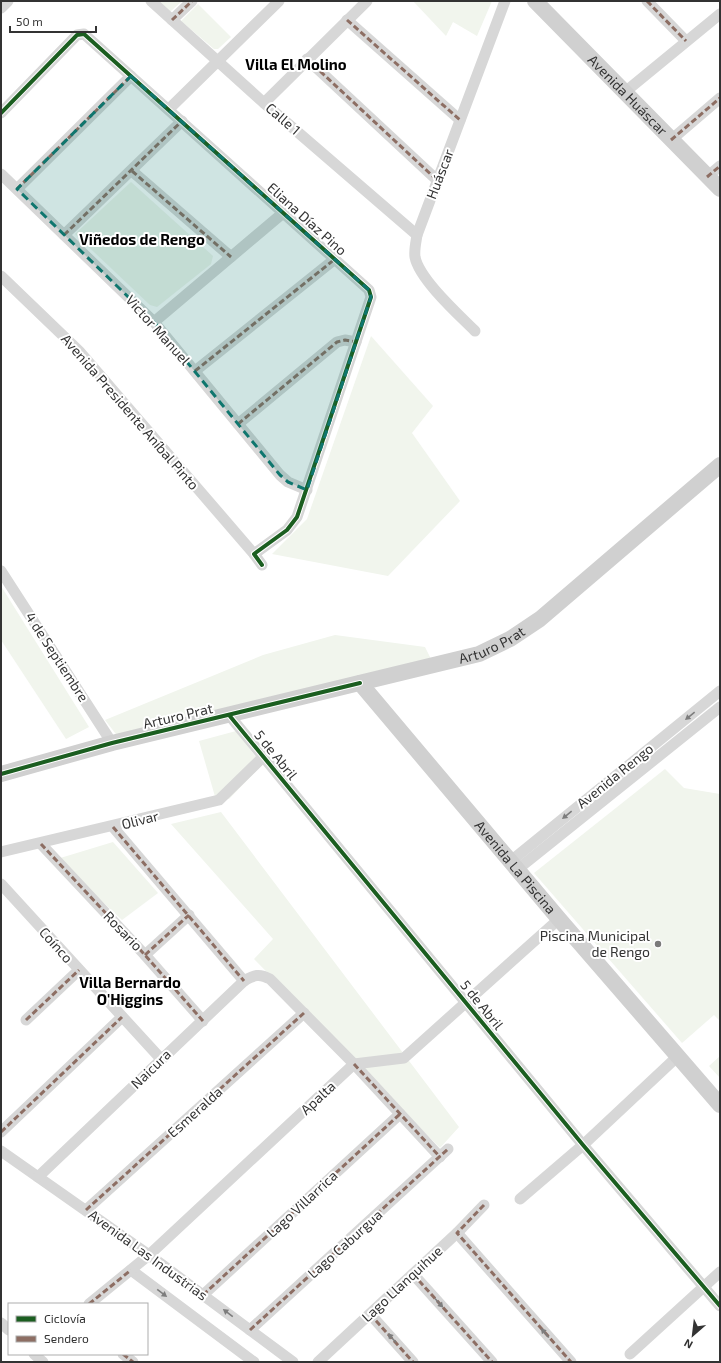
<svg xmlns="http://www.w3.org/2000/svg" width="721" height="1363" viewBox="0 0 721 1363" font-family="'Exo 2',sans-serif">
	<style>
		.green { fill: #f1f5ed }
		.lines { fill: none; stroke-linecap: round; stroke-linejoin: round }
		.street { stroke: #d7d7d7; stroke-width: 11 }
		.secondary { stroke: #d0d0d0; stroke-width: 16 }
		.quiet { stroke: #8d6e63; stroke-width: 3; stroke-dasharray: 6 3; stroke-linecap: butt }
		.cycleway-casing { stroke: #fff; stroke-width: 6 }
		.cycleway { stroke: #1b5e20; stroke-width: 4 }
		.oneway { fill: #7d7d7d }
		.marked { fill: #0f766e; fill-opacity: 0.2; stroke: #0f766e; stroke-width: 3; stroke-dasharray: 8 5; stroke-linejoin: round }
		.poi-dot { fill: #7a7a7a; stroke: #fff; stroke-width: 1.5 }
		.labels { text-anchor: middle; stroke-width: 4; stroke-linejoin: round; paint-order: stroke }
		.street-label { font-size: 14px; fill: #333; stroke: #fff }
		.poi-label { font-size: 14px; fill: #333; stroke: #fff; text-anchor: end }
		.neighbourhood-label { font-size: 15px; font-weight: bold; fill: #000; stroke: #fff }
	</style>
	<rect width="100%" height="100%" fill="#fff"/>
	<g class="green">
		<path d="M158,1H181V2L171,11H169Z"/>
		<path d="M413,1H492L477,36L453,22L446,36Z"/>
		<path d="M198,4L231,37L218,49H214L181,21Z"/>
		<path d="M131,182L213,256L211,264L157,307L150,305L75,234Z"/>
		<path d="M371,336L433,406L412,433L460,501L388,576L272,554L307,519Z"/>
		<path d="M1,586L89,727L66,739L1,640Z"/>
		<path d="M335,635L425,647L433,663L122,742L105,720L263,655Z"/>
		<path d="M236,731L262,765L229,799L216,800L199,741Z"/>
		<path d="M665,769L684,788L720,794V1021L714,1015L682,1043L534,873Z"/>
		<path d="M221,812L459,1127L440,1148L254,959L273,939L171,824Z"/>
		<path d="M113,842L158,893L122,920L57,859Z"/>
		<path d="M720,1056V1078L709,1066Z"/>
	</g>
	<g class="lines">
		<g class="street">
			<path d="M151,1L264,103L417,235"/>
			<path d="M647,1L686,41"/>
			<path d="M1,8L8,1"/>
			<path d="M172,20L192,1"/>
			<path d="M347,20L460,120"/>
			<path d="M307,59L438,181"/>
			<path d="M625,92L720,14"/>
			<path d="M264,103L367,1"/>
			<path d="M169,109L279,1"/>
			<path d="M1,113L77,35L84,34L369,290L371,297L297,517L287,530L254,554L262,565"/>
			<path d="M671,140L720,98"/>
			<path d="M132,171L231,257"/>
			<path d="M1,174L154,322L280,475L288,482L307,490"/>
			<path d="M707,177L720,166"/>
			<path d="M17,189L131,76"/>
			<path d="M64,235L182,121"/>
			<path d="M1,276L80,352L254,554"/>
			<path d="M154,322L283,213"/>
			<path d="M475,331C459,315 419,279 415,257C414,250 416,242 417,235L505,1"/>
			<path d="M195,371L335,259"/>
			<path d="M238,424L337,342L345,340L356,342"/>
			<path d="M1,571L112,743"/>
			<path d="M229,715L583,1145L720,1306"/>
			<path d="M113,827L244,981"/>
			<path d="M41,844L145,955L203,1021"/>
			<path d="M1,852L219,800L263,757"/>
			<path d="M511,861L720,691"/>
			<path d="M518,869L720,707"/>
			<path d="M1,884L161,1059"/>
			<path d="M145,955L189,915"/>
			<path d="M26,1020L79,970"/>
			<path d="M1,1132L122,1017"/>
			<path d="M1,1151L149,1255L293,1362"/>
			<path d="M38,1177L244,981C254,975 259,973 270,979L354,1064L440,1157"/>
			<path d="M520,1199L583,1145L678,1056"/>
			<path d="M86,1210L304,1013"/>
			<path d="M457,1233L571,1362"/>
			<path d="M131,1270L254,1362"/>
			<path d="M413,1274L492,1362"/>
			<path d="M203,1295L400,1114"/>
			<path d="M89,1304L149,1255L354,1064L404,1058L559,919"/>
			<path d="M370,1314L413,1362"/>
			<path d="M1,1323L9,1330"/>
			<path d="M250,1330L448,1149"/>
			<path d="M34,1354L43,1362"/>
			<path d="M123,1354L133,1362"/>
			<path d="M630,1354L720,1272"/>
			<path d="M318,1362L457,1233L484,1205"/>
		</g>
		<g class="secondary">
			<path id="s1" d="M535,1L720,189"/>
			<path id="s2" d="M360,683L559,919L720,1105"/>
			<path id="s3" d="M1,774L112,743L479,654L510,639L540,619L720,465"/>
		</g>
		<g class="quiet">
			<path d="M647,1L686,41"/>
			<path d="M172,20L192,1"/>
			<path d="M347,20L460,120"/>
			<path d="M307,59L438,181"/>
			<path d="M671,140L720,98"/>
			<path d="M132,171L231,257"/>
			<path d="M707,177L720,166"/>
			<path d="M17,189L131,76"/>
			<path d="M64,235L182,121"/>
			<path d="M195,371L335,259"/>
			<path d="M238,424L337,342L345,340L356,342"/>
			<path d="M113,827L244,981"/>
			<path d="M41,844L145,955L203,1021"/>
			<path d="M145,955L189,915"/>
			<path d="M26,1020L79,970"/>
			<path d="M354,1064L440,1157"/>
			<path d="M1,1132L122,1017"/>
			<path d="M484,1205L457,1233L571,1362"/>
			<path d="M86,1210L304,1013"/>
			<path d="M413,1274L492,1362"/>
			<path d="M203,1295L400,1114"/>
			<path d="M89,1304L131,1270"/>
			<path d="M370,1314L413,1362"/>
			<path d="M250,1330L448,1149"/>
			<path d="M123,1354L133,1362"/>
		</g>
		<defs>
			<g id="cycleway">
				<path d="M1,113L77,35L84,34L369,290L371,297L297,517L287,530L254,554L262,565"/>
				<path d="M229,715L583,1145L720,1306"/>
				<path d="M1,774L112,743L360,683"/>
			</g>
		</defs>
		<use href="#cycleway" class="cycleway-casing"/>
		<use href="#cycleway" class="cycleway"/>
	</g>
	<defs><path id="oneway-solid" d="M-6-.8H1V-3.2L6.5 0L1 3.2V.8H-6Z"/></defs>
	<g class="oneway">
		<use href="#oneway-solid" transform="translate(690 716) rotate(141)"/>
		<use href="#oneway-solid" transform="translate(567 815) rotate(141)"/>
		<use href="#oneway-solid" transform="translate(162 1293) rotate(37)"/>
		<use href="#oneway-solid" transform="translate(439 1303) rotate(48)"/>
		<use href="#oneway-solid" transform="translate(228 1313) rotate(-143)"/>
		<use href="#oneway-solid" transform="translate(545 1333) rotate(-131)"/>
		<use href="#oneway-solid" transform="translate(392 1338) rotate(-132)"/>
	</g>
	<path class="marked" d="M131,76L369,290L371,297L307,490L288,482L280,475L154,322L17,189Z"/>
	<circle class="poi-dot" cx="658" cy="944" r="4"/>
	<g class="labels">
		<g class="street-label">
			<text dy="5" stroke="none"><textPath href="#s1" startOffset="132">Avenida Huáscar</textPath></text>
			<text transform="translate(283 119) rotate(41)" y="5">Calle 1</text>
			<text transform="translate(440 174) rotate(-69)" y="5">Huáscar</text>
			<text transform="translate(307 219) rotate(42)" y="5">Eliana Díaz Pino</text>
			<text transform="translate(158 330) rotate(48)" y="5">Victor Manuel</text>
			<text transform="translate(130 412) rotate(49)" y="5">Avenida Presidente Aníbal Pinto</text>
			<text dy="5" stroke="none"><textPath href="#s3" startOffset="508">Arturo Prat</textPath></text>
			<text transform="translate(57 657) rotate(57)" y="5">4 de Septiembre</text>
			<text transform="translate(178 716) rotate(-13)" y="5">Arturo Prat</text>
			<text transform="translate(276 755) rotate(51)" y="5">5 de Abril</text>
			<text transform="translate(615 776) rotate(-39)" y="5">Avenida Rengo</text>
			<text transform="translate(140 820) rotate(-14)" y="5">Olivar</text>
			<text dy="5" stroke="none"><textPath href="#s2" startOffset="241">Avenida La Piscina</textPath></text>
			<text transform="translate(123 931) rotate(46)" y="5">Rosario</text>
			<text transform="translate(56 945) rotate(48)" y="5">Coínco</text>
			<text transform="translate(482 1005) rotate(51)" y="5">5 de Abril</text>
			<text transform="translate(151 1069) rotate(-44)" y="5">Naicura</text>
			<text transform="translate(318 1098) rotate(-43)" y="5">Apalta</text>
			<text transform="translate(195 1112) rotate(-42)" y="5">Esmeralda</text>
			<text transform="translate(302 1204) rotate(-43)" y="5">Lago Villarrica</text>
			<text transform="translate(345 1244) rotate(-42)" y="5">Lago Caburgua</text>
			<text transform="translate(148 1255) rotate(36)" y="5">Avenida Las Industrias</text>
			<text transform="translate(402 1284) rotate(-43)" y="5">Lago Llanquihue</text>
		</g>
		<g class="poi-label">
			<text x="650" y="941">Piscina Municipal<tspan x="650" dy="16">de Rengo</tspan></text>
		</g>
		<g class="neighbourhood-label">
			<text x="296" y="70">Villa El Molino</text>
			<text x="142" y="245">Viñedos de Rengo</text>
			<text x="130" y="988">Villa Bernardo<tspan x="130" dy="17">O'Higgins</tspan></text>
		</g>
	</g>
	<rect width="721" height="1363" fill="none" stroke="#333333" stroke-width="4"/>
	<rect x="8" y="1303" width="140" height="52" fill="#ffffff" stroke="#adadad"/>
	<rect x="16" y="1316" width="20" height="6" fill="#1b5e20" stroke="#adadad"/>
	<text x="44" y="1323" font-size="12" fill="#333333">Ciclovía</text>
	<rect x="16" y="1336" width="20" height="6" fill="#8d6e63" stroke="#adadad"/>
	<text x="44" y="1343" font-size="12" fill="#333333">Sendero</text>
	<g transform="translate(693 1335) rotate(208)" stroke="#ffffff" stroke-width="3" paint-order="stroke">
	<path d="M0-3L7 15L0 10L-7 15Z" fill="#333333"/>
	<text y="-6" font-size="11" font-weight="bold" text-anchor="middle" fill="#333333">N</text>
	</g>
	<path d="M10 26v6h86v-6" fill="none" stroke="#333333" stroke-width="2"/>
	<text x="16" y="26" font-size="12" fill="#333333" stroke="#ffffff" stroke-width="3" paint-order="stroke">50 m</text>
</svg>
